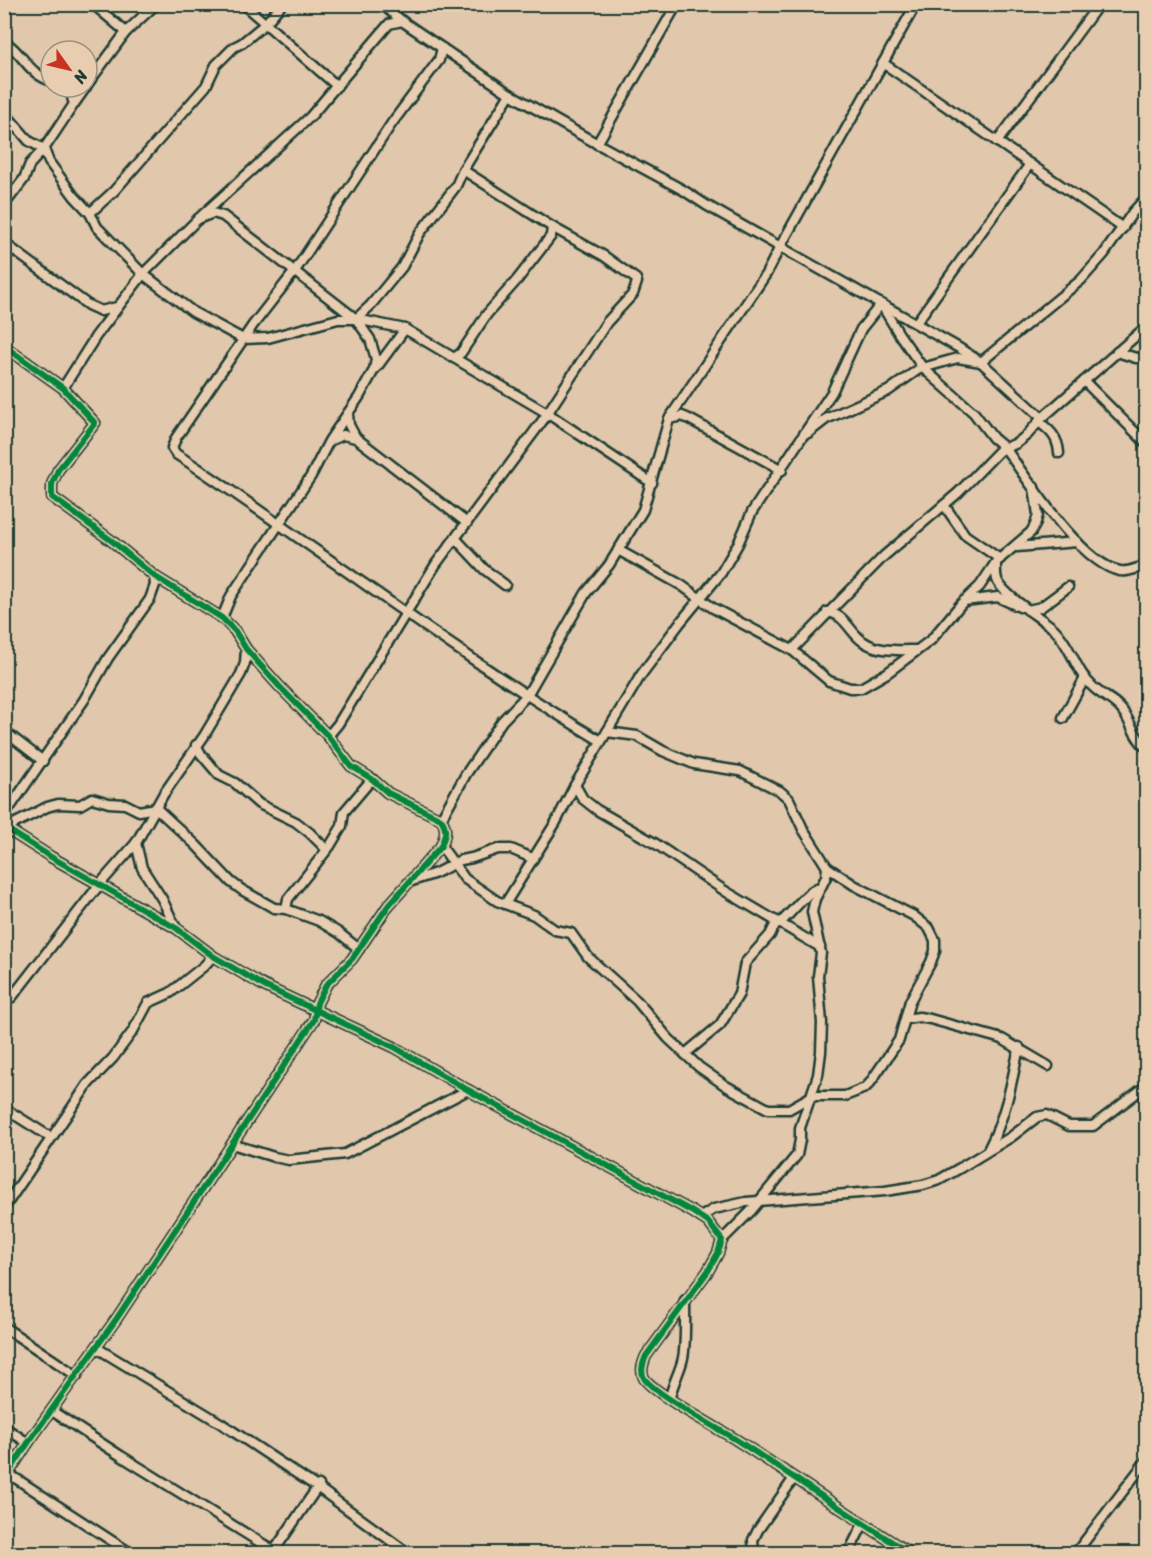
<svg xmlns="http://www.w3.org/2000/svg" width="1151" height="1558" viewBox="0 0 1151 1558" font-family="Sriracha,sans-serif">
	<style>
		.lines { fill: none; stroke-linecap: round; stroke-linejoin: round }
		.street-casing { stroke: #1f3d34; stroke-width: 13 }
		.street { stroke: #e9cdb0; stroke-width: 8 }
		.cycleway-casing { stroke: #e9cdb0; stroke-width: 10 }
		.cycleway { stroke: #00873e; stroke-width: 6 }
	</style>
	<rect width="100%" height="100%" fill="#e1c7ab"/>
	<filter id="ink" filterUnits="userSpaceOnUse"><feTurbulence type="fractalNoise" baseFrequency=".0167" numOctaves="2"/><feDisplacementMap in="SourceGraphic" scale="12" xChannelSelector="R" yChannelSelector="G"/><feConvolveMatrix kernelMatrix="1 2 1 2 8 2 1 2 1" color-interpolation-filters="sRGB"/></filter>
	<g filter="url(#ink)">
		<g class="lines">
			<defs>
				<g id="street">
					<path d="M93,4L126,32"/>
					<path d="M243,4L337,86"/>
					<path d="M382,4L402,21L510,94L585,137L683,190L706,205L959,348L981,362L1042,418"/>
					<path d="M4,41C25,55 26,72 51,81"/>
					<path d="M442,48L439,60L392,123L295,271L253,325L176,438L172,448L176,454C217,480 257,509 297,537C397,606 496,679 601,741"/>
					<path d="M883,63L1123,228"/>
					<path d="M87,85L126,32L156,4"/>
					<path d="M74,104L86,87"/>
					<path d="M4,112L29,141L44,149L49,162L74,196L90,213L97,227L143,274L193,312L243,339L268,338L338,319H356L405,329L547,413L652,483"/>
					<path d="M997,142L1099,4"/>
					<path d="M597,144L677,4"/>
					<path d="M4,205L24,179L30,164L44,149L74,104L71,94L65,87"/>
					<path d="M90,213L114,191L206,86L216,65L234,47L242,43L265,24L282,4"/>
					<path d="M198,219L213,213L223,216L356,319L370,339L376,359L374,370L359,397L329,441L311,476L231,596L222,618"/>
					<path d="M4,243L88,305L101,311L117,307"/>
					<path d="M356,319L370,306L402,267L420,233L456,186L463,170L510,94"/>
					<path d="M916,323L1030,164"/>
					<path d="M4,346L63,388L95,423L58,470L52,484V497L112,541L154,576L222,618L235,631L246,649L279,686L328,736L351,766L372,779L388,793L441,819C448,829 445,836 441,846L388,906L352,959L326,985L317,1003L314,1020L117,1318L28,1443L4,1480"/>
					<path d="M1117,352L1136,358L1146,357"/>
					<path d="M454,358L461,353L487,314L517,280L551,236L552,227"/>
					<path d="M377,367L405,329"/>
					<path d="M1084,381L1146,443"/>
					<path d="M63,388L96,336L143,274L198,219L310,117L389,24L402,21"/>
					<path d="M348,414L349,425L356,438L467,523"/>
					<path d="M669,419L682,416L689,419L782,470"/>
					<path d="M1039,422C1051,431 1058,438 1059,453"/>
					<path d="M808,433L826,419L888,391L919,369L958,358L981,362L1081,280L1104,254L1133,212L1146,198"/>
					<path d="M331,440L343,435L356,438"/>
					<path d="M944,505L965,535L1000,559"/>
					<path d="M455,538L484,569L505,585"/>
					<path d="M1017,547L1077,542"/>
					<path d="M618,550L681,585L713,608L792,650L829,681L850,688H861L887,673L931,640L961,604L980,586L996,562L1031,532L1035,525L1038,515L1034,487"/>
					<path d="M996,564C996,569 995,576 998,582C1007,598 1040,617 1054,629C1071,645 1075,671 1093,687C1103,697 1116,700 1124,713C1132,725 1135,738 1146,747"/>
					<path d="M964,601L998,597L1020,607"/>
					<path d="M1028,610L1041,607L1068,587"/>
					<path d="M827,612C846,614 850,634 864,642C879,652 899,650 916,650"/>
					<path d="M792,650L884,556L958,493L999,451L1017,443L1027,435L1042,418L1146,327"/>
					<path d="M1063,718L1085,678"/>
					<path d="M4,731L43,761"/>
					<path d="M607,732L637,736L663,751L694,764L740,771L780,791L789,799L803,829L827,867L826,877L815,899L812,912L821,953L818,976L822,1023L821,1052L818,1075L800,1128V1140L797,1155L751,1211L722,1240"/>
					<path d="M328,736L338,724L436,564L543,420L607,322L633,294L637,282L636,279L604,256L552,227L463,170"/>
					<path d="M196,745L201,754L219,775L235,783L259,804L296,822L310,833L327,850"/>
					<path d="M575,785L583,799L597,810L656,844L725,891L820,947"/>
					<path d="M4,816L84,700L108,658L150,599L155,585L154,576"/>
					<path d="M441,819L466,774L502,721L527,695L586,593L609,565L643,510L669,419L766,274L780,247L916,4"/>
					<path d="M4,827L51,857L176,928L213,956L264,986L394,1047L468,1090L691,1211L708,1222L722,1240L718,1253L708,1271L646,1356C643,1363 640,1371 644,1378C653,1393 717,1428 735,1439C794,1477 852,1517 911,1554"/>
					<path d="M6,828L47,807L58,804L80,805L92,798L109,803L125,804L139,811L156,808L196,845L231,882L242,890L274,908L286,909L319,921L339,933L359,949"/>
					<path d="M136,843L142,868L162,899L176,928"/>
					<path d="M441,846L465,879L484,892L497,901L534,915L555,930L571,933L588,957L637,1001L668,1038L699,1067L726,1086L768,1109H789L812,1096H845L865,1088L870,1083L899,1040L910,1001L931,962L935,951V940L929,928L914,916L854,885L827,867"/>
					<path d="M409,882L436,873L461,860L472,858L498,849H511L532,858"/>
					<path d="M505,904L556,822L575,785L641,675L679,624L721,573L738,544L752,512L832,392L861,329L881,304L899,334L923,368L974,413L993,438L1005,448C1028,480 1081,564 1120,571C1128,573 1138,567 1146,566"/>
					<path d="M286,909L288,899L330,846L342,826L344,812L372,779"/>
					<path d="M780,923C792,913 809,888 821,887"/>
					<path d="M4,1002L12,997L100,884L136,843L163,795L204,736L241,674L245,663L246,649"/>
					<path d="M906,1019L919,1017L930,1019L1002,1039L1048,1066"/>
					<path d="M685,1054L720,1025L739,994L745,963L770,935L777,921"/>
					<path d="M4,1108L50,1137"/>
					<path d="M232,1144L274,1157L289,1160L345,1154L468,1090"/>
					<path d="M988,1150C1005,1118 1012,1082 1019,1047"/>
					<path d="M4,1208L88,1084L113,1058L133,1031L148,1003L170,993L204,966L213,956"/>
					<path d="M701,1217L714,1209L746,1202L885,1191L923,1185L939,1180L960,1168L1011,1137L1037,1117L1047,1115L1069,1126H1093L1146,1086"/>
					<path d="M4,1327L77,1376"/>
					<path d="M97,1348L222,1424L317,1487L409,1554"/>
					<path d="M670,1398C672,1384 680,1372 683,1358C686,1343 685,1317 685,1300"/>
					<path d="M52,1411L121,1456L274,1551"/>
					<path d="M4,1427L28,1443"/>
					<path d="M9,1474L132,1554"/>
					<path d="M272,1554L319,1485"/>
					<path d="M754,1554L753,1540L758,1530L794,1478"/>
					<path d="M848,1554L863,1524"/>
					<path d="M1075,1554L1146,1461"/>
				</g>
			</defs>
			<use href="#street" class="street-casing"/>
			<use href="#street" class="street"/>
			<defs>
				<g id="cycleway">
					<path d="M4,346L63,388L95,423L58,470L52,484V497L112,541L154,576L222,618L235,631L246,649L279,686L328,736L351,766L372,779L388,793L441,819C448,829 445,836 441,846L388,906L352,959L326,985L317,1003L314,1020L117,1318L28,1443L4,1480"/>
					<path d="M4,827L51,857L176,928L213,956L264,986L394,1047L468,1090L691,1211L708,1222L722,1240L718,1253L708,1271L646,1356C643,1363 640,1371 644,1378C653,1393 717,1428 735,1439C794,1477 852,1517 911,1554"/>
				</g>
			</defs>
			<use href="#cycleway" class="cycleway-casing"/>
			<use href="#cycleway" class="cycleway"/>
		</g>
	</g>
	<rect width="1151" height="1558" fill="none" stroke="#e9cdb0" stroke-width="24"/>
	<rect x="12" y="12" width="1127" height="1534" fill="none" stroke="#1f3d34" stroke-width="2" filter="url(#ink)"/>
	<g transform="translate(69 69) rotate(124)"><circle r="28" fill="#e9cdb0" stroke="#98937e" stroke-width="1.5"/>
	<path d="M0-4.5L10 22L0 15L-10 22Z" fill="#c8321e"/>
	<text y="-9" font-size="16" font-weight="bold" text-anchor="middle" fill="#1f3d34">N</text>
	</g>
</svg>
